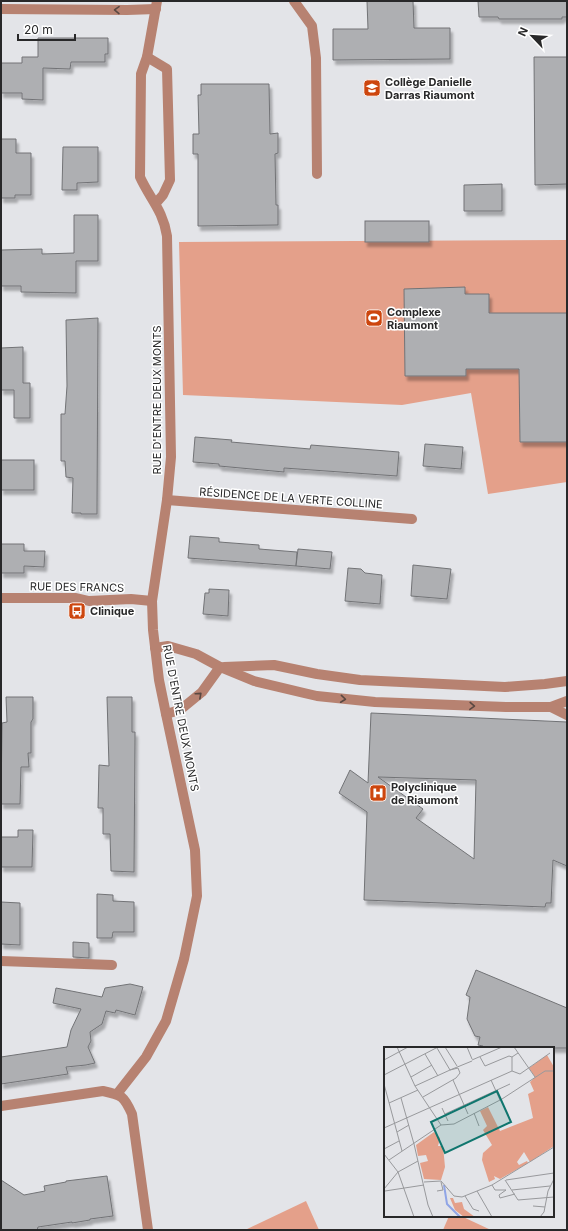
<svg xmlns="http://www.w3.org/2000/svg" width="568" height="1231" viewBox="0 0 568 1231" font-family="Inter,sans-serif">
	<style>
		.green { fill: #e4a08a }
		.building { fill: #aeafb2; stroke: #727376; fill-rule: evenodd; filter: url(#shadow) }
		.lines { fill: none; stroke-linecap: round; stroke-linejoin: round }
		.minor { stroke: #b78271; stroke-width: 10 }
		.oneway { stroke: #5a4842 }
		.labels { text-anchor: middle; stroke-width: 3; stroke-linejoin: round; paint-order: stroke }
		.poi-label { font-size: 11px; font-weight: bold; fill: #282829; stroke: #fff; text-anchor: start }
		.street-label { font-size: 11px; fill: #282829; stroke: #fff }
		.inset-river { fill: none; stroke: #90a5e6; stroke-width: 2 }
		.inset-road { fill: none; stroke: #98999c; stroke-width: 1 }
		.view { fill: #0f766e; fill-opacity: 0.15; stroke: #0f766e; stroke-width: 2 }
		.inset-edge { fill: none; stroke: #282829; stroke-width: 2 }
	</style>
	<defs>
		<filter id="shadow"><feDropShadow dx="2.5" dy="4.5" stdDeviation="1" flood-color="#0004"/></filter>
	</defs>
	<rect width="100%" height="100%" fill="#e3e4e8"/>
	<g class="green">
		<path d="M567,240V482L488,494L471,393L402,405L183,395L179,242Z"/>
		<path d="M306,1201L319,1230H245Z"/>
		<path d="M449,1216H461L491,1230H443Z"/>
	</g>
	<g class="building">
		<path d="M367,1H413L414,28H450V59L333,60V29H368Z"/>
		<path d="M478,1H567V17H562V19H499L498,17H479Z"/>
		<path d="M38,38H108V54H105V62H71L70,69L43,68V100L22,99V93H1V63H22V57H38Z"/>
		<path d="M534,57H567V184L535,185Z"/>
		<path d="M201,84H269L270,134L278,133V153L275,154L276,205H278V225L198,226V154H193V134H199L198,95H201Z"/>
		<path d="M1,139H16V153H31V195H15V198H1Z"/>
		<path d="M63,147H98V182L77,183V190H62Z"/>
		<path d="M502,184V211H464V185Z"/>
		<path d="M74,215H98V261H76V293L21,292V286H1V250L42,249V254L74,253Z"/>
		<rect x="365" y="221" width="64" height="21"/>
		<path d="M465,287V294H489V313H567V442H520L519,369H466V376H405L404,289Z"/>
		<path d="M98,318L97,514H81V513H72L73,478L66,477L65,461H61V414H65L67,386L66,320Z"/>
		<path d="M23,347V383H30V418H14V390H1V348Z"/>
		<path d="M195,437L232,440L231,442L310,449L311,445L399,452L397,476L284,468V472L219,466V464L193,462Z"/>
		<path d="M425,444L463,447L461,469L423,466Z"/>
		<rect x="1" y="460" width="33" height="30"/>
		<path d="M190,536L219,538V542L259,545V549L297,552L296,566L188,558Z"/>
		<path d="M1,544H24V551H45L44,567L24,566V573H1Z"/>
		<path d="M298,549L332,552L330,569L296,566Z"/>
		<path d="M413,565L451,569L447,599L411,596Z"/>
		<path d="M348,568L361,569L365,573L382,575L380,604L345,601Z"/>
		<path d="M209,589L229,590L228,616L203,614L205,593H209Z"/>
		<path d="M6,697H33V719L31,722V753H28L29,767H21L20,804H1L2,723L7,722Z"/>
		<path d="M107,697H132V732H135V740L134,872L111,871L110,834H103V808H98L99,765L109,766Z"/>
		<path d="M371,713L567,722V866L553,860L551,903H546L545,907L364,900L367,812L339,793L350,770L368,783ZM378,777L476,780L474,859L416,818L423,809Z"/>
		<path d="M18,830H33L32,867H1V837H18Z"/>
		<path d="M97,894L113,895V901L134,902V932H113L112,938H97Z"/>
		<path d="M1,902L20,903V945L1,944Z"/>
		<path d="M73,942L89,943V958L73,957Z"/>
		<path d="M476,970L567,1008V1048H483V1046L478,1045L480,1037L475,1036L467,1019L470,997L466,995Z"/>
		<path d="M130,984L143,987L135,1015L116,1010L115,1013L106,1011L102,1024L90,1032L91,1041L88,1047L95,1063L86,1065L66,1067L68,1074L1,1084V1057L67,1047L71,1030L81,1009L53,1003L56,988L102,997L105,988Z"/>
		<path d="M107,1176L113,1216L90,1219V1220L72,1223V1222L38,1227L37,1230H1V1180L24,1195L45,1191L44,1186L66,1182V1181Z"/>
	</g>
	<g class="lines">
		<g class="minor">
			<path d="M294,1L312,26L316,58L317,174"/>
			<path d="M1,9L127,10L156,9"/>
			<path d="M147,57L167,69L170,180L163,195L156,203"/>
			<path d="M167,500L412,519"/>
			<path d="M1,598H76L89,601L131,599L152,601"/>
			<path d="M155,648L168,646L196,654L220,667L202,692L180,710L166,714"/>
			<path d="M220,667L254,681L304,693L317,696L375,702L506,707H551L567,701"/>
			<path d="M224,667L274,665L317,674L360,680L505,687L545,684L567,681"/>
			<path d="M551,707L567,715"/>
			<path d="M1,961L112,965"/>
			<path d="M117,1094L146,1057L166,1021L184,959L197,896L195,850L166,714L159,680L153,630L152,601L167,500L171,457L167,236C163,210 150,199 140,177L141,74L147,57L157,1"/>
			<path d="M1,1106L103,1091C122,1095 124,1096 132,1114L148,1230"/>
		</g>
	</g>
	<defs><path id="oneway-chevron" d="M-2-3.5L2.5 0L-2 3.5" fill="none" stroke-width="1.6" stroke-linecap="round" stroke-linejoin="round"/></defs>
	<g class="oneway">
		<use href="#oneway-chevron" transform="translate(117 10) rotate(-179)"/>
		<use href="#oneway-chevron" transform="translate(199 695) rotate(-42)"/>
		<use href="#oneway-chevron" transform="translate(343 699) rotate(6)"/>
		<use href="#oneway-chevron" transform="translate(472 706) rotate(2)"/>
	</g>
	<defs>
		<symbol id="school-square" viewBox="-11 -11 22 22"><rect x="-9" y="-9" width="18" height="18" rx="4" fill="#cd460e" stroke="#fff"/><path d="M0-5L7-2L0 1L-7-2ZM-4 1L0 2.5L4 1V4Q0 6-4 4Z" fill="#fff"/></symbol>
		<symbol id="stadium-square" viewBox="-11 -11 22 22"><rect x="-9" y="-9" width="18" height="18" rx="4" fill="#cd460e" stroke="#fff"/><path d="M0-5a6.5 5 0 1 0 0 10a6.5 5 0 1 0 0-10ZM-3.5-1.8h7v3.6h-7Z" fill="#fff"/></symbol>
		<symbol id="bus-square" viewBox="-11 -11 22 22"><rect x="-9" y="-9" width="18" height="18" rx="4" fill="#cd460e" stroke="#fff"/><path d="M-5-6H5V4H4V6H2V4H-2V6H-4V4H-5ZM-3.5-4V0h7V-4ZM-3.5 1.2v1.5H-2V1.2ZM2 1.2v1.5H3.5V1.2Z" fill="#fff"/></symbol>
		<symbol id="hospital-square" viewBox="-11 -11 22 22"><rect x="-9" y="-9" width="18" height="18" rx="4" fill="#cd460e" stroke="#fff"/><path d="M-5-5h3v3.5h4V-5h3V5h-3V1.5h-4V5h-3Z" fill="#fff"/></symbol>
	</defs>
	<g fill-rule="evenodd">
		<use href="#school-square" x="362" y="78" width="20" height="20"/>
		<use href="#stadium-square" x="364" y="308" width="20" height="20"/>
		<use href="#bus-square" x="67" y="601" width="20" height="20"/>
		<use href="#hospital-square" x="368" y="783" width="20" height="20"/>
	</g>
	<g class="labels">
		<g class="poi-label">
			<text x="385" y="86">Collège Danielle<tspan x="385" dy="13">Darras Riaumont</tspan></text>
			<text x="387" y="316">Complexe<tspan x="387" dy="13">Riaumont</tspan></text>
			<text x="90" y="615">Clinique</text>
			<text x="391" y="791">Polyclinique<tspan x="391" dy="13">de Riaumont</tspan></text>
		</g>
		<g class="street-label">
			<text transform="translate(157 400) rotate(-90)" y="4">RUE D'ENTRE DEUX MONTS</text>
			<text transform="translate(291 498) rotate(4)" y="4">RÉSIDENCE DE LA VERTE COLLINE</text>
			<text transform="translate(77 587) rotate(1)" y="4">RUE DES FRANCS</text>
			<text transform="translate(181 718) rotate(79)" y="4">RUE D'ENTRE DEUX MONTS</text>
		</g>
	</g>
	<g transform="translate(384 1047)">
		<rect width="170" height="170" fill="#e3e4e8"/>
		<path d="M163,8L170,20V99L146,115L140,105L133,115L135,118L143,114L144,116L116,132L110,129L111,132L105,135L98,113L99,106L108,98L99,83L103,79L96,64L104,60L116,84L149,71L144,47L150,44L146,35L151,30L145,21ZM50,85L56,91L54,99H59L61,120L57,133L40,132L36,116L44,114L42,108L34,109L32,98ZM66,151H69L71,156L78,155L80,162L91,170H80L71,163Z" fill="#e4a08a"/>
		<path class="inset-river" d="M60,138L63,157L76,170"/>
		<path class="inset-road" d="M13,0L31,39L57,78M61,0L73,19M83,0L88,12M130,0L151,30M41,7L54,29M96,10L101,19L125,9L128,10M0,13L24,0M88,13L118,0M74,21L66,23L88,14M128,24V10L134,6M0,28L54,0M27,30L48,18M69,33L84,67M107,33L116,53M0,37L18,104M31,39L66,23L53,1M39,50L72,31L76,26L74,21M17,51L30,97M5,56L34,43M58,61L64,74M90,66L95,79M61,67L126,37M57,78L70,77L118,52L161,24H170M0,81L128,24L136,27L166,6M13,85L25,78M30,97L44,158L49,170M0,102L15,94M0,107L14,125L30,170M5,113L57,78M121,133L134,153L170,150M122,133L170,126M40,135L57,134L70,149L78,150L108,138L170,100M108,138L111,143H122L115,148L116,151L131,147M0,142L14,125L34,114M128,143L166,139M1,144L40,138M53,144L59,143L57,135M93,144L108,170M81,149L89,162L95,164M149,159L161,160M156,170L160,165L164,144L170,132"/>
		<path class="view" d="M113,44L127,75L61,106L47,75Z"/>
		<rect width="170" height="170" class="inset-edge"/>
	</g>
	<rect width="568" height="1231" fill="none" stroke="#282829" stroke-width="4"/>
	<g transform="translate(532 36) rotate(295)" stroke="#ffffff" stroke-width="3" paint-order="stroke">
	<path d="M0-3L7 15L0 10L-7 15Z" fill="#282829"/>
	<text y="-6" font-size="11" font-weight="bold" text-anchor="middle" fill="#282829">N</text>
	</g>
	<path d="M18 34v6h57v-6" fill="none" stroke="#282829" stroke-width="2"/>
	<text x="24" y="34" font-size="12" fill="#282829" stroke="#ffffff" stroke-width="3" paint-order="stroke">20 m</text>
</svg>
